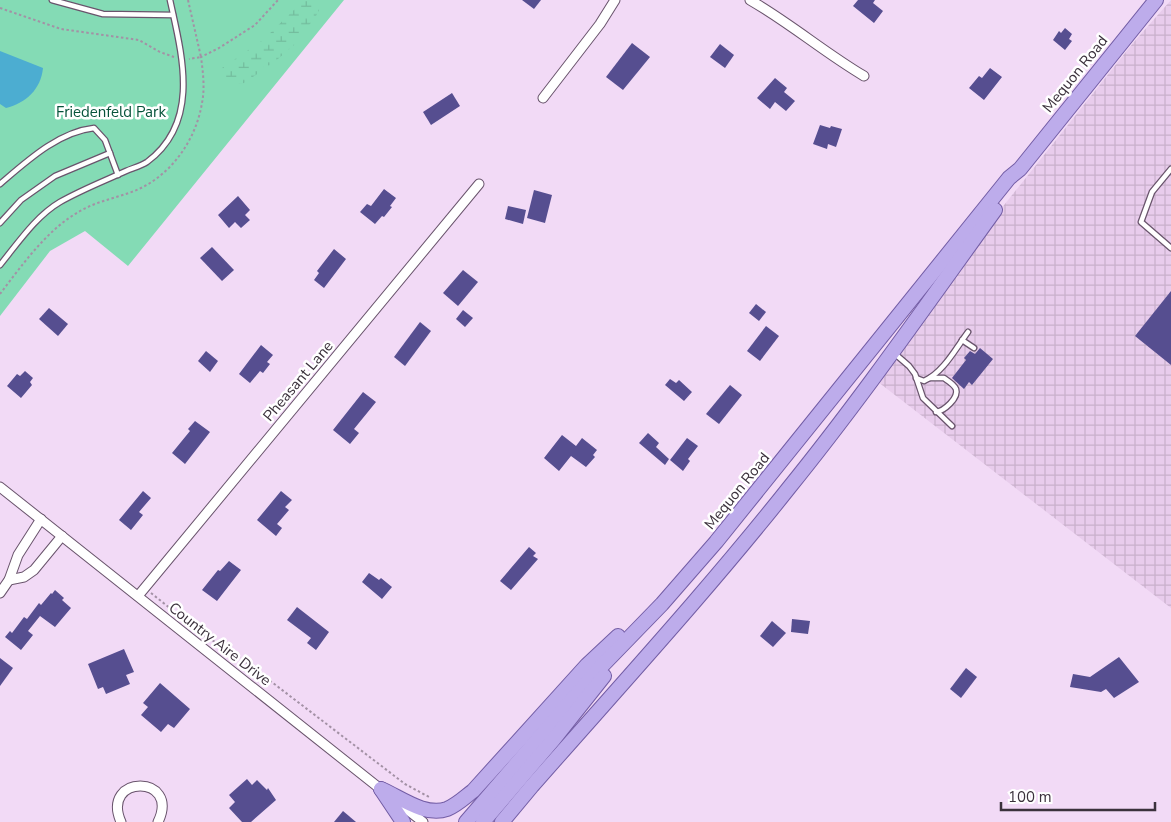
<svg xmlns="http://www.w3.org/2000/svg" width="1171" height="822" viewBox="0 0 1171 822" font-family="'Nunito Sans',sans-serif">
	<style>
		.industrial { fill: url(#industrial-grid) }
		.green { fill: #84dbb5 }
		.wetland { fill: url(#wetland-marsh) }
		.water { fill: #4cadd1 }
		.building { fill: #564e90 }
		.lines { fill: none; stroke-linecap: round; stroke-linejoin: round }
		.lane-casing { stroke: #69546c; stroke-width: 7 }
		.street-casing { stroke: #69546c; stroke-width: 11 }
		.primary-casing { stroke: #735da5; stroke-width: 16 }
		.path { stroke: #a391a5; stroke-width: 2; stroke-dasharray: 2.5 2.5; stroke-linecap: butt }
		.lane { stroke: #fff; stroke-width: 4.5 }
		.street { stroke: #fff; stroke-width: 9 }
		.primary { stroke: #bdaceb; stroke-width: 14 }
		.labels { text-anchor: middle; stroke-width: 5; stroke-linejoin: round; paint-order: stroke }
		.street-label { font-size: 15px; fill: #3b313c; stroke: #fff }
		.park-label { font-size: 15px; fill: #06533a; stroke: #fff }
	</style>
	<defs>
		<pattern id="industrial-grid" width="8" height="8" patternUnits="userSpaceOnUse" patternTransform="scale(1.25)"><rect width="8" height="8" fill="#e8ccec"/><path d="M0 4h8M4 0v8" fill="none" stroke="#c8b0cb"/></pattern>
		<pattern id="wetland-marsh" width="20" height="14" patternUnits="userSpaceOnUse" patternTransform="scale(1.25)"><rect width="20" height="14" fill="#84dbb5"/><path d="M1 5h8M5 5V1M11 12h8M15 12V8" fill="none" stroke="#73bc9d"/></pattern>
	</defs>
	<rect width="100%" height="100%" fill="#f2daf6"/>
	<path class="industrial" d="M1171,0V608L869,375L1133,43Z"/>
	<path class="green" d="M0,0H344L128,266L85,231L50,251L0,316Z"/>
	<path class="wetland" d="M304,0H323V2L316,16L294,45L271,65L264,66L260,72L244,83L234,85L221,79L219,72L222,68L263,40Z"/>
	<path class="water" d="M0,51L43,68C41,89 26,103 6,108L0,104Z"/>
	<g class="building">
		<path d="M522,0H541L534,9Z"/>
		<path d="M858,0H875L873,3L883,11L874,23L853,6Z"/>
		<path d="M1065,28L1072,34L1069,39L1072,41L1065,50L1053,40L1059,31L1061,33Z"/>
		<path d="M632,43L650,57L623,90L606,77Z"/>
		<path d="M720,44L734,55L725,68L710,57Z"/>
		<path d="M990,68L1002,77L984,100L969,88L979,76L982,78Z"/>
		<path d="M775,78L787,88L784,92L795,101L786,111L775,102L770,109L757,98Z"/>
		<path d="M452,93L460,106L431,125L423,112Z"/>
		<path d="M820,125L830,128L831,126L842,129L836,147L828,144L827,149L813,144Z"/>
		<path d="M384,189L396,198L390,206L392,207L384,217L382,216L375,224L360,212L367,204L371,206Z"/>
		<path d="M534,190L552,195L545,223L527,218Z"/>
		<path d="M238,196L250,210L245,215L250,220L241,228L235,222L229,228L218,215Z"/>
		<path d="M508,206L526,210L523,224L505,219Z"/>
		<path d="M212,247L234,270L222,281L200,258Z"/>
		<path d="M334,249L346,259L324,288L314,280L319,273L317,271Z"/>
		<path d="M463,270L478,282L458,306L443,293Z"/>
		<path d="M1171,291V365L1135,336Z"/>
		<path d="M756,304L766,312L759,321L749,313Z"/>
		<path d="M49,308L68,324L58,336L39,319Z"/>
		<path d="M463,310L473,318L465,327L456,319Z"/>
		<path d="M420,322L431,331L405,366L394,357Z"/>
		<path d="M766,326L779,336L760,361L747,351Z"/>
		<path d="M261,345L273,355L267,362L270,364L263,373L260,371L250,383L239,374Z"/>
		<path d="M980,348L993,359L972,385L969,382L964,389L952,378L966,360L964,358L970,351L975,354Z"/>
		<path d="M206,351L218,361L210,372L198,361Z"/>
		<path d="M25,371L33,378L30,382L32,385L21,398L7,386L17,374L20,376Z"/>
		<path d="M670,379L676,383L679,380L692,392L684,401L665,385Z"/>
		<path d="M730,385L742,395L719,424L706,414Z"/>
		<path d="M363,392L376,402L354,429L359,433L350,444L333,430Z"/>
		<path d="M195,421L210,432L185,464L172,453L190,431L188,429Z"/>
		<path d="M648,433L659,443L656,447L669,459L665,465L639,443Z"/>
		<path d="M562,435L576,446L582,438L597,450L593,455L595,457L586,467L571,456L559,471L544,458Z"/>
		<path d="M687,438L698,446L688,459L690,461L683,471L670,460Z"/>
		<path d="M143,491L151,498L139,512L143,515L131,530L119,520Z"/>
		<path d="M281,491L292,500L285,507L289,510L277,524L282,528L276,536L257,520Z"/>
		<path d="M529,547L536,553L533,556L538,559L511,590L500,581Z"/>
		<path d="M229,561L241,570L217,601L202,590L218,570L220,571Z"/>
		<path d="M369,573L379,580L381,578L392,587L382,599L362,582Z"/>
		<path d="M55,590L64,598L62,600L71,608L55,627L40,616L28,631L33,635L21,650L5,637L10,631L12,633L24,617L27,619L39,603L41,605L51,593L52,594Z"/>
		<path d="M297,607L329,632L316,650L307,643L311,638L287,620Z"/>
		<path d="M792,619L810,621L808,634L791,632Z"/>
		<path d="M772,621L786,633L773,647L760,636Z"/>
		<path d="M124,649L134,672L126,675L130,684L106,694L103,687L98,689L88,664Z"/>
		<path d="M1119,657L1139,682L1114,698L1106,689L1101,692L1070,687L1073,674L1090,677Z"/>
		<path d="M0,658L13,668L0,686Z"/>
		<path d="M966,668L977,677L961,698L950,689Z"/>
		<path d="M160,683L190,709L174,728L168,724L161,732L141,715L148,707L143,703Z"/>
		<path d="M247,779L252,785L257,780L267,790L268,788L276,800L251,822H242L229,808L235,802L229,795Z"/>
		<path d="M343,811L356,822H334Z"/>
	</g>
	<g class="lines">
		<defs>
			<g id="lane">
				<path d="M52,0L103,14L173,15"/>
				<path d="M1171,169L1152,192L1141,222L1171,248"/>
				<path d="M0,184C27,161 58,132 94,128L105,140L118,175"/>
				<path d="M0,223L21,200L55,176L110,153"/>
				<path d="M0,265C18,243 36,216 60,202C81,190 104,181 126,171C133,168 141,166 147,162C201,122 182,55 170,0"/>
				<path d="M962,340L974,348"/>
				<path d="M894,353L909,366L915,374L923,398L952,426"/>
				<path d="M916,378L924,381C943,373 956,348 968,332"/>
				<path d="M930,378H944C948,381 954,384 956,389C959,398 944,411 936,412"/>
			</g>
			<g id="street">
				<path d="M750,0C790,23 825,53 864,76"/>
				<path d="M543,98L600,24L615,0"/>
				<path d="M0,487L383,791"/>
				<path d="M9,580L24,577L34,570L62,536"/>
				<path d="M0,593L9,580L18,555L41,519"/>
				<path d="M138,596L479,184"/>
				<path d="M400,804L423,822"/>
				<path d="M121,822C100,774 181,774 158,822"/>
			</g>
			<g id="primary">
				<path d="M381,789C400,797 425,817 447,809C457,805 465,797 473,791L587,665L618,636"/>
				<path d="M381,789L403,822"/>
				<path d="M466,822L596,672L662,604L716,542L1009,178L1020,169L1156,0"/>
				<path d="M483,822L554,739L604,676"/>
				<path d="M502,822L532,786C618,688 707,591 788,489C861,399 927,304 995,210"/>
			</g>
		</defs>
		<use href="#lane" class="lane-casing"/>
		<use href="#street" class="street-casing"/>
		<use href="#primary" class="primary-casing"/>
		<g class="path">
			<path d="M188,0L201,57L189,59"/>
			<path d="M0,8L61,29L139,40L160,52L174,57"/>
			<path d="M0,294C23,264 48,228 82,210C100,200 121,197 139,189C173,173 196,139 202,103C205,88 203,72 201,57L219,48L255,25L278,0"/>
			<path d="M151,593L196,629"/>
			<path d="M204,635L239,657L405,784L429,797"/>
		</g>
		<use href="#lane" class="lane"/>
		<use href="#street" class="street"/>
		<use href="#primary" class="primary"/>
	</g>
	<g class="labels">
		<g class="street-label">
			<text transform="translate(1075 74) rotate(-51)" y="5">Mequon Road</text>
			<text transform="translate(298 381) rotate(-50)" y="5">Pheasant Lane</text>
			<text transform="translate(737 491) rotate(-51)" y="5">Mequon Road</text>
			<text transform="translate(220 644) rotate(38)" y="5">Country Aire Drive</text>
		</g>
		<g class="park-label">
			<text x="111" y="117">Friedenfeld Park</text>
		</g>
	</g>
	<path d="M1001 802v8h154v-8" fill="none" stroke="#3b313c" stroke-width="2.5"/>
	<text x="1008" y="802" font-size="15" fill="#3b313c" stroke="#ffffff" stroke-width="4" paint-order="stroke">100 m</text>
</svg>
